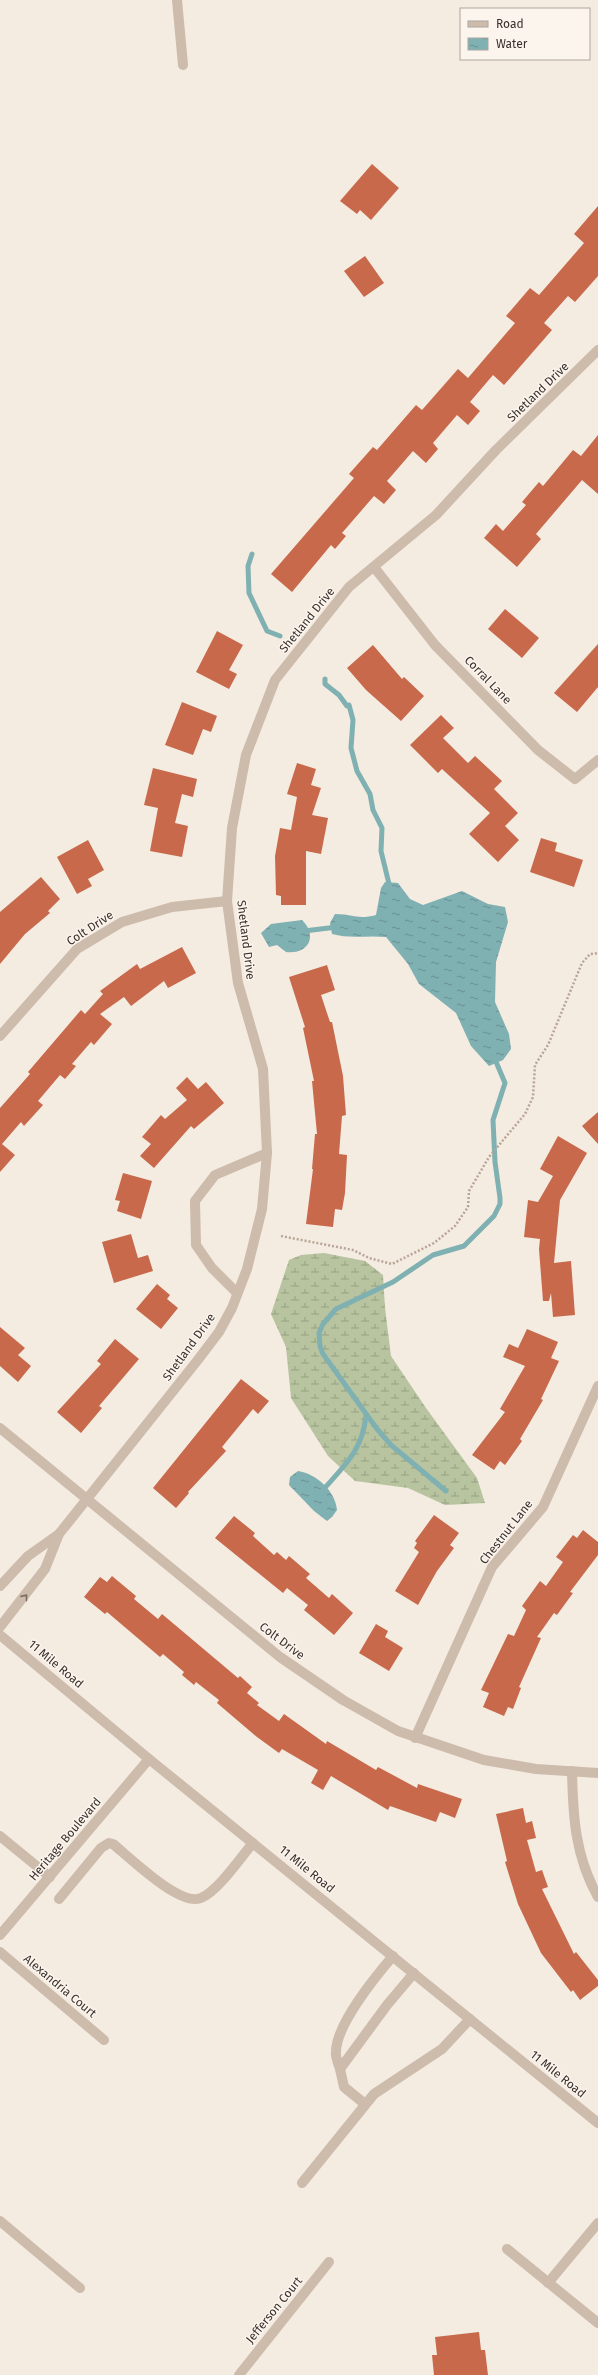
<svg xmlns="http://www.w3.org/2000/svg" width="598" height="2375" viewBox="0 0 598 2375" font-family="'Fira Sans',sans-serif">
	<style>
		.wetland { fill: url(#wetland-marsh) }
		.water { fill: url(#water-ripples) }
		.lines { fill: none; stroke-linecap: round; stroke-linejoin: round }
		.stream { stroke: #7fb0b2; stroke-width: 5 }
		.building { fill: #c8694b }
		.path { stroke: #b9a596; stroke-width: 2.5; stroke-dasharray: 2 2; stroke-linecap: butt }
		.minor { stroke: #cdbbac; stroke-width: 10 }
		.oneway { stroke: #7d6f65 }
		.labels { text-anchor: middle; stroke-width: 3; stroke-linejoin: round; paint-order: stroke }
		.street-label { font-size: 12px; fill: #3b302b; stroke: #fbf5ee }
	</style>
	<defs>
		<pattern id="wetland-marsh" width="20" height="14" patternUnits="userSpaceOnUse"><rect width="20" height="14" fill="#b8c4a0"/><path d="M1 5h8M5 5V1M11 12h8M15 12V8" fill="none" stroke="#97a083"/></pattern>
		<pattern id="water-ripples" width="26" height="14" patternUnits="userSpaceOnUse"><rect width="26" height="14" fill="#7fb0b2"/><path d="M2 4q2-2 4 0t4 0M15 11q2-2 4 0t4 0" fill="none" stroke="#699091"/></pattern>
	</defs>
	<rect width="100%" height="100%" fill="#f4ebe1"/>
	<path class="wetland" d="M324,1253L365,1261L383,1275L385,1308L391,1356L426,1408L477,1478L485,1503L445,1505L408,1488L355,1481L328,1456L291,1398L286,1347L271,1314L289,1260L301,1255Z"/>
	<g class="water">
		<path d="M385,882L398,883L410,899L423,905L462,891L488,904L505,907L508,922L496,962L495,1002L509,1034L511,1049L503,1060L489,1066L471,1046L456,1013L419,984L408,964L386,937C368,935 350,939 332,934L330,923L335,914C353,914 357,920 376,915L381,888Z"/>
		<path d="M302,920C318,935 309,955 286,952L277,945L269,947L261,933L271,924Z"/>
		<path d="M298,1471C317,1474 335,1491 337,1510L332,1517L327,1521L314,1511L289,1485L290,1477Z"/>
	</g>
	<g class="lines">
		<g class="stream">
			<path d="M252,554L248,566L249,593L267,631L280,636"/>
			<path d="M325,679V684L339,695L347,706L349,705L353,720L351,748L357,771L370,794L373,810L382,828L381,851L390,888"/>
			<path d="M304,931L337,927"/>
			<path d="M322,1491C344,1466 363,1450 366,1415"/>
			<path d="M446,1491L391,1445L377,1429L323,1354L320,1346L319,1333L323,1324L336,1309L393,1282L433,1255L464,1246L494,1216L500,1204V1198L495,1162L493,1120L505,1083L494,1057"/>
		</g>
	</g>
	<g class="building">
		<path d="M372,164L399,188L371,220L360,210L357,214L340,201Z"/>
		<path d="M598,206V276L575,302L568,296L544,323L552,330L504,385L493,375L470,402L480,411L468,425L457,415L433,443L438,449L426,463L413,451L387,481L396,490L384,504L374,496L342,533L346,536L335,549L331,545L292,592L271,574L354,478L349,474L373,447L377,450L416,405L422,410L458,369L468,378L515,323L506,316L530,288L539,295L584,243L574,234Z"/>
		<path d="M365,256L384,283L364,297L344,271Z"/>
		<path d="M598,435V494L582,480L536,534L541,539L517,567L484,538L496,524L503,531L526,505L522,502L539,482L543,486L573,450L581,456Z"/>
		<path d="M505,609L539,638L522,658L488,629Z"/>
		<path d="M217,631L243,645L229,670L237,674L229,689L196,672Z"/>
		<path d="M598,644V687L577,712L554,693Z"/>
		<path d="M373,645L402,679L404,677L424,696L401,721L366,690L347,668Z"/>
		<path d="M182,702L217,716L211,732L203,729L193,755L165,745Z"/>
		<path d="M441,715L454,728L443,738L468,763L475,756L502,781L494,789L518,813L505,826L519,840L498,862L469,834L490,813L442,769L438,773L410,745Z"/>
		<path d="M297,763L316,769L311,785L321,788L312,815L328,818L321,854L306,851V905H281V896L276,895L275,856L280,828L291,830L297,797L287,794Z"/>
		<path d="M153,768L197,779L193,797L182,794L175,823L188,826L182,857L150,851L158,808L144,805Z"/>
		<path d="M541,838L557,843L555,851L583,860L574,887L530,872Z"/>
		<path d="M88,840L104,870L88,879L92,886L77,894L57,857Z"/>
		<path d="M41,877L60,899L48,911L50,913L25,934L0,964V912Z"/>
		<path d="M182,947L196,973L168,988L164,981L131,1006L124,997L100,1014L112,1024L94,1045L91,1042L72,1064L76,1066L65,1079L60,1075L38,1101L43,1105L24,1126L21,1122L2,1144L15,1155L0,1172V1108L30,1074L28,1072L81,1010L85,1014L103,994L100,991L137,964L140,969Z"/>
		<path d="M327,965L335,990L321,995L330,1022H332L343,1076L346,1115L342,1116L339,1154L347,1155L345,1193L342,1210L335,1209L333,1227L306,1224L313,1169H312L315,1134H317L312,1081H314L303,1028L305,1027L289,977Z"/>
		<path d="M187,1077L198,1089L206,1082L224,1103L194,1129L191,1126L154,1168L140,1156L151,1144L142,1137L161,1115L165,1119L187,1100L176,1088Z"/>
		<path d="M598,1112V1144L582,1126Z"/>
		<path d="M558,1136L587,1153L560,1200L554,1263L571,1261L575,1315L553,1317L551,1293L549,1301H543L539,1249L540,1239L524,1237L528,1200L538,1202L553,1176L540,1169Z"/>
		<path d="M123,1173L152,1181L141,1219L117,1211L120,1201L115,1200Z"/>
		<path d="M131,1234L138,1258L148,1255L153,1271L114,1283L102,1242Z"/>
		<path d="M157,1284L170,1295L167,1299L178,1308L161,1329L136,1309Z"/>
		<path d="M0,1327L25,1348L18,1355L31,1366L18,1382L0,1366Z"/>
		<path d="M527,1329L558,1342L551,1358L559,1361L541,1399L543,1400L520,1439L522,1441L505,1465L500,1461L494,1470L472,1455L505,1412L500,1409L525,1366L503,1357L509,1344L518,1348Z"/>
		<path d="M115,1339L139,1359L99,1406L102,1408L81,1433L57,1412L101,1364L97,1361Z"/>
		<path d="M241,1379L269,1401L258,1414L253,1409L222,1447L226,1451L188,1492L189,1493L176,1508L153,1488Z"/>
		<path d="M434,1515L459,1533L450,1545L454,1548L437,1571L418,1605L395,1591L419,1552L414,1548L417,1543L415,1541Z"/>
		<path d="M234,1516L255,1533L253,1536L274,1555L277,1552L286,1560L289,1556L310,1574L306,1578L329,1598L332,1594L353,1613L334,1635L304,1610L308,1605L287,1588L283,1593L215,1538Z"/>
		<path d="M583,1530L598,1542V1555L570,1592L573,1593L557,1615L554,1613L537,1637L541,1638L519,1687L521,1688L513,1709L508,1707L504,1716L483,1707L489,1693L481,1690L508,1634L514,1636L526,1610L522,1606L540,1581L546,1586L563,1562L556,1557L573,1535L577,1538Z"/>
		<path d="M112,1576L136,1596L134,1599L158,1619L162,1614L238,1678L240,1676L252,1687L247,1693L259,1703L257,1705L279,1721L284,1714L326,1744L327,1741L376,1770L378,1767L417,1788L418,1784L462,1799L455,1818L440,1812L436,1822L390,1806L388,1810L331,1776L323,1790L311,1783L318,1770L282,1749L279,1753L257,1737L217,1703L219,1700L196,1682L194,1685L182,1675L184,1672L163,1654L160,1657L107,1612L105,1614L84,1597L100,1577L107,1582Z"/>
		<path d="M376,1624L388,1631L385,1637L403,1648L389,1671L359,1653Z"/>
		<path d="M523,1808L526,1823L532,1821L536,1838L527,1840L536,1872L542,1870L548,1887L542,1889L574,1954L576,1952L598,1980V1986L580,2000L573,1990L571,1992L541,1953L518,1904L505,1862L507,1861L496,1814Z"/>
		<path d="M479,2332L481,2350H485L488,2375H434L432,2355H437L435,2337Z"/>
	</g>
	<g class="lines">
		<path class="path" d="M281,1236L353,1250L369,1258L392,1264L434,1243L455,1226L468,1207L469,1191L489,1157L525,1114L533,1097L535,1065L548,1045L582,963L590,954L598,953"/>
		<g class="minor">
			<path d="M177,0L183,65"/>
			<path d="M374,567L435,645L538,750L575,779L598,760"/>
			<path d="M0,1036L77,949L122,922L172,907L227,901"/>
			<path d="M237,1293L212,1268L196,1245L195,1201L215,1175L267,1153"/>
			<path d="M0,1428L280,1657L343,1700L398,1731L484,1760L536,1769L598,1773"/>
			<path d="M0,1586L28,1556L59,1534L197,1361L219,1332L232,1308L247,1269L262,1209L267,1153L263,1069L238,983L227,901L232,828L246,755L275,680L349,587L436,515L496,450L598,350"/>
			<path d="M0,1627L45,1569L59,1534"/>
			<path d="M0,1635L149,1759L598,2123"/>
			<path d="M415,1738L492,1567L543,1507L598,1386"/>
			<path d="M572,1771C573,1817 575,1856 598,1897"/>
			<path d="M0,1836L50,1877"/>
			<path d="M59,1899L101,1848L109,1843L113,1844C129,1857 180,1907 201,1898C219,1890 240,1858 253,1843"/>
			<path d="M0,1935L149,1759"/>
			<path d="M0,1952L104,2040"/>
			<path d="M340,2069C338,2063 335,2057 336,2051C337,2024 375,1977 393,1956"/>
			<path d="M365,2104L344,2087L340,2069L387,2005L414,1973"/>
			<path d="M302,2183L374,2094L442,2049L470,2019"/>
			<path d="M0,2221L80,2288"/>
			<path d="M507,2249L598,2323"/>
			<path d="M548,2283L598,2223"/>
			<path d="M239,2375L329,2262"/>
		</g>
	</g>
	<defs><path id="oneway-chevron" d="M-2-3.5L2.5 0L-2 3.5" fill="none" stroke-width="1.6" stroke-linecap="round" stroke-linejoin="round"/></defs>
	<use class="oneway" href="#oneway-chevron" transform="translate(25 1597) rotate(-51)"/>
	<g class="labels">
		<g class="street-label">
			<text transform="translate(538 392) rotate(-44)" y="4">Shetland Drive</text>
			<text transform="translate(307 620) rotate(-51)" y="4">Shetland Drive</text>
			<text transform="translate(488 680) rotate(46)" y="4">Corral Lane</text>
			<text transform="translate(90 928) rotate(-33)" y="4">Colt Drive</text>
			<text transform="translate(246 940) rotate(83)" y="4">Shetland Drive</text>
			<text transform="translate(189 1347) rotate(-54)" y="4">Shetland Drive</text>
			<text transform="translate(506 1532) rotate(-52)" y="4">Chestnut Lane</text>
			<text transform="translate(282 1641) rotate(37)" y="4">Colt Drive</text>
			<text transform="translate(56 1664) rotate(40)" y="4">11 Mile Road</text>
			<text transform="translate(65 1839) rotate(-50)" y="4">Heritage Boulevard</text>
			<text transform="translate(307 1869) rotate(39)" y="4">11 Mile Road</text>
			<text transform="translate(60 1986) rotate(40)" y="4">Alexandria Court</text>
			<text transform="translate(558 2074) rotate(39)" y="4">11 Mile Road</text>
			<text transform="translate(274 2310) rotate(-51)" y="4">Jefferson Court</text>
		</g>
	</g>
	<rect x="460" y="8" width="130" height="52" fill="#fbf5ee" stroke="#aea6a0"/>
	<rect x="468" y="21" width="20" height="6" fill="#cdbbac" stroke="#aea6a0"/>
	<text x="496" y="28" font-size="12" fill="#3b302b">Road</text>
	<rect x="468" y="38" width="20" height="12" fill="url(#water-ripples)" stroke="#aea6a0"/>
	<text x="496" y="48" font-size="12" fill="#3b302b">Water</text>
</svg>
